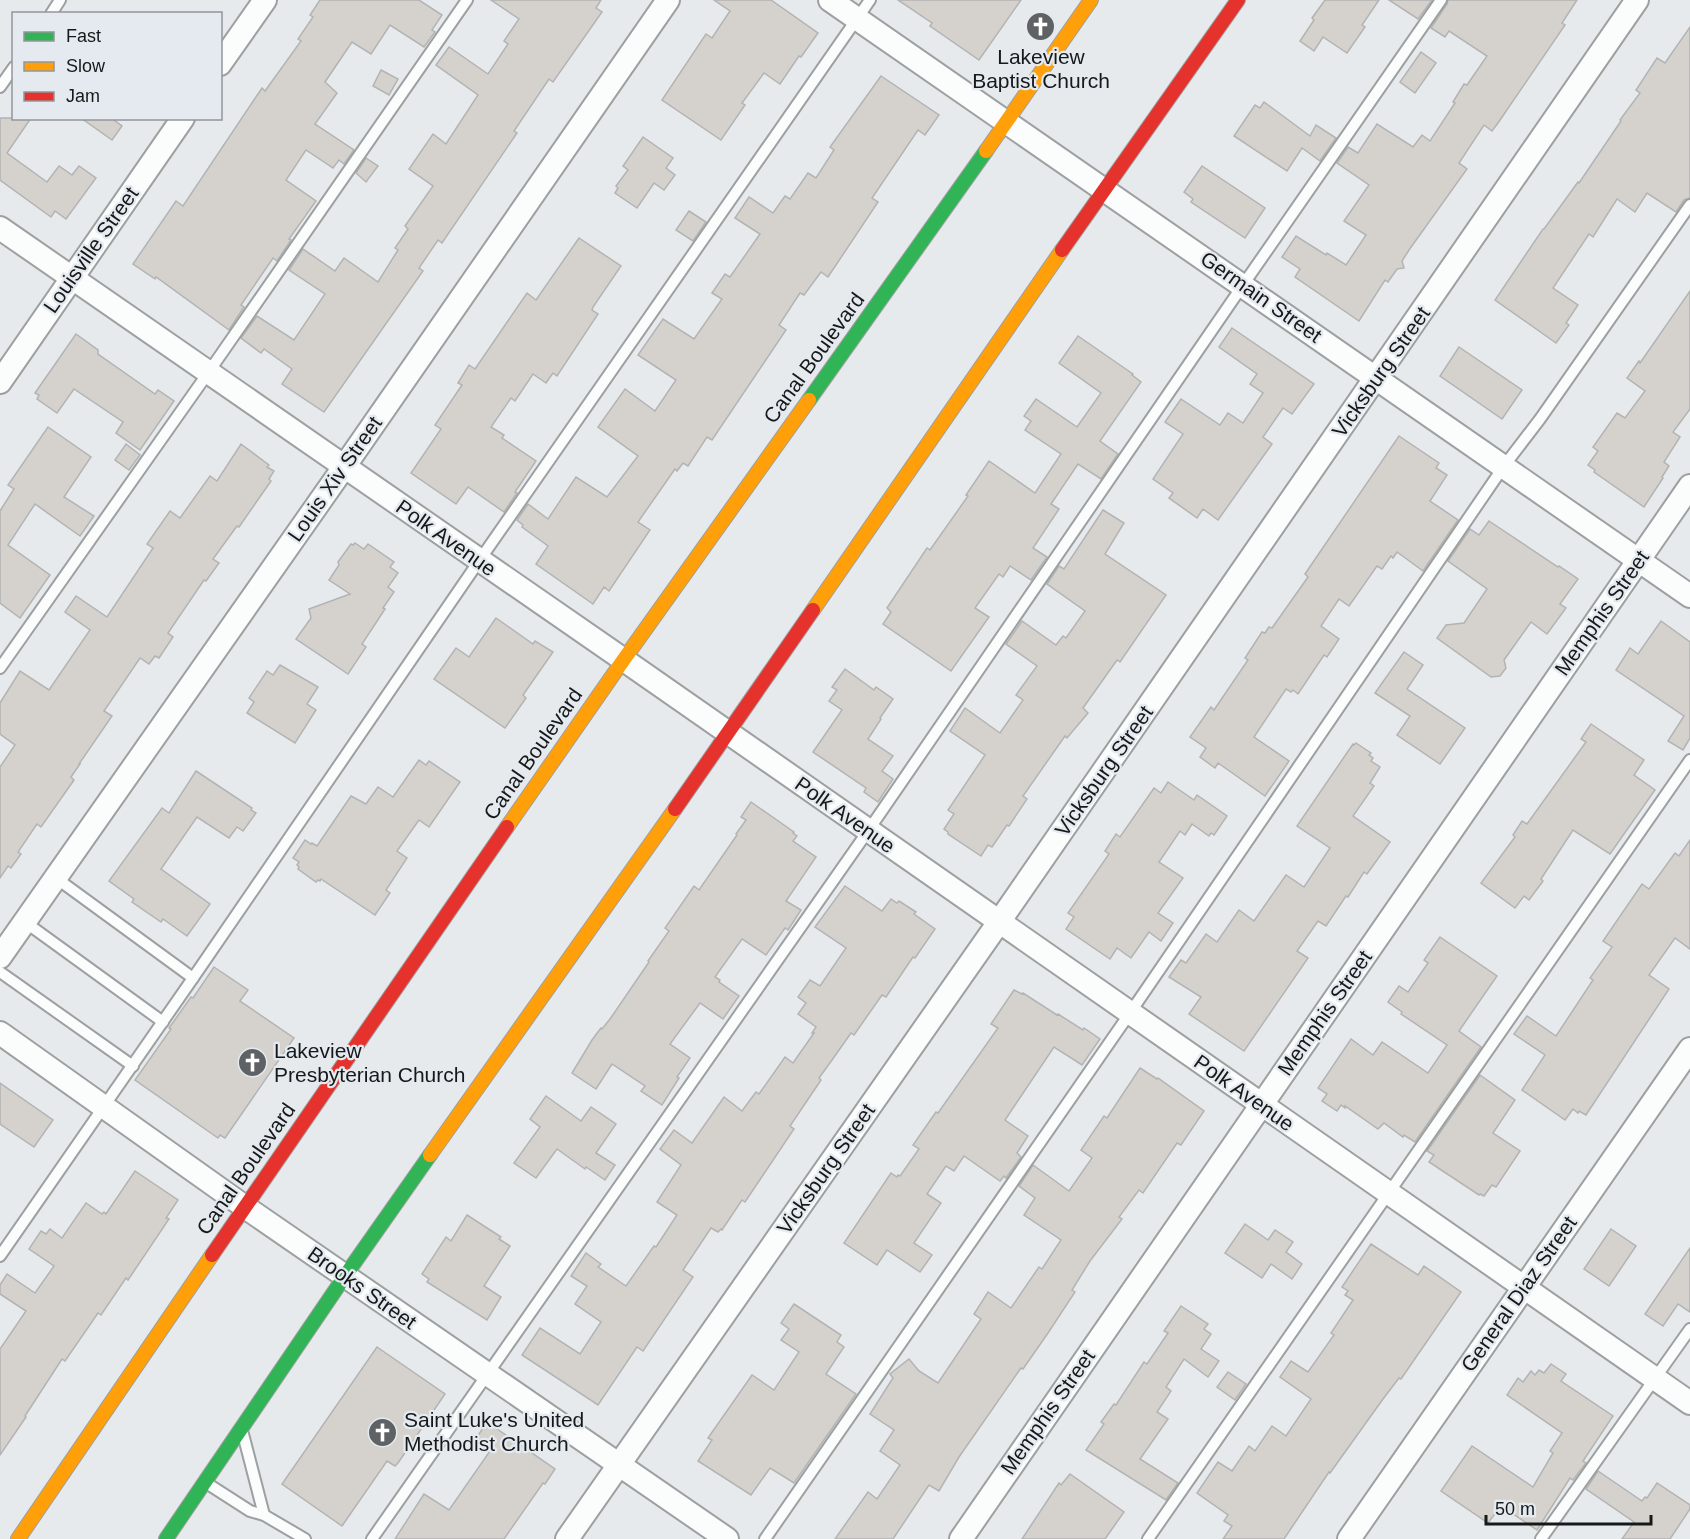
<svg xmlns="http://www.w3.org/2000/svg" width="1690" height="1539" viewBox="0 0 1690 1539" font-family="Helvetica,sans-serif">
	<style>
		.building { fill: #d5d2ce; stroke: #b3b3b3; stroke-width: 1.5 }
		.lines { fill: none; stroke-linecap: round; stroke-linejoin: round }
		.lane-casing { stroke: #9da0a1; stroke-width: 14 }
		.street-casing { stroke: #9da0a1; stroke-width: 26 }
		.fast-casing { stroke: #9da0a1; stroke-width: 16 }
		.slow-casing { stroke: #9da0a1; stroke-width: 16 }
		.jam-casing { stroke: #9da0a1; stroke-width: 16 }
		.lane { stroke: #fbfcfc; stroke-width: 10 }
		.street { stroke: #fbfcfc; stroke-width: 22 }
		.fast { stroke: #30b455; stroke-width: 14 }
		.slow { stroke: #ff9f0a; stroke-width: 14 }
		.jam { stroke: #e5322d; stroke-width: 14 }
		.labels { text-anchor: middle; stroke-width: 4.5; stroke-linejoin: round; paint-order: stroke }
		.poi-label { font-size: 21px; fill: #16191a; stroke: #e4eaef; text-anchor: start }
		.street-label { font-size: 21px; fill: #16191a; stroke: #e4eaef }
	</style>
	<rect width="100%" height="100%" fill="#e7eaec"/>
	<g class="building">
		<path d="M320,0H419L442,15L432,30L435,32L424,47L390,25L371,54L352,42L325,82L337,93L315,124L354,150L344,164L339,160L333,168L306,150L286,180L316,201L289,239L291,240L277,261L273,258L241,305L244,307L229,330L156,277L155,279L133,264L176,201L183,206L262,88L265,91L301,41L298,39L313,17L310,15Z"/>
		<path d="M491,0H601L596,8L602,12L553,82L549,79L514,131L517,133L442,243L438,240L419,268L423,271L324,412L282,384L292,369L264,349L261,353L241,338L257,316L294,340L325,294L289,270L303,249L335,271L344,258L378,282L398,250L395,248L408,229L405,226L433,186L409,169L433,134L446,144L478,95L436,65L449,47L488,74L508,44L504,41L519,19Z"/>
		<path d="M714,0H771L818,33L801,57L799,56L780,84L764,73L742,103L745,105L721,140L662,100L706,34L712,38L730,11Z"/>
		<path d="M898,0H1021L979,60L930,26L932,23Z"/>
		<path d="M1325,0H1379L1362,25L1365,27L1347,53L1323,37L1314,51L1300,41L1314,20L1312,18Z"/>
		<path d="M1389,0H1432L1418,19Z"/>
		<path d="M1448,0H1577L1562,23L1565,25L1498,123L1492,131L1484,125L1459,163L1467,169L1409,250L1402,261L1404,268L1397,269L1388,282L1385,280L1359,321L1295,277L1300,269L1282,257L1296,236L1326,255L1327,253L1346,265L1366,235L1344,221L1369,185L1337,163L1348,147L1358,153L1377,124L1413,147L1422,135L1430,141L1455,103L1453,102L1464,84L1467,85L1487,56L1449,31L1445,37L1431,28L1447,4Z"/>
		<path d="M1690,27V198L1684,200L1676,212L1647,193L1635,212L1617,199L1593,237L1589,234L1553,288L1578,305L1566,323L1569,325L1556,343L1495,300L1543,229H1544L1578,182L1579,183L1621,121L1620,120L1640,93L1636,90L1657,58L1665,63Z"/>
		<path d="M1421,52L1436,63L1415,93L1400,82Z"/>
		<path d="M381,70L398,79L389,95L373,86Z"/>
		<path d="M881,76L939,115L925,135L918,130L872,198L878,202L828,277L821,272L804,295L800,293L779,325L786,330L712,440L707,437L688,466L683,463L677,471L675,469L638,522L650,530L609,591L604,587L593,604L536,564L548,546L522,527L523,525L517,520L528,504L548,519L576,477L607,497L638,456L598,427L625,389L655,411L676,380L638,355L663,319L694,339L722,299L712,293L725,274L730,277L760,234L735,218L749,197L773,213L785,196L790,199L808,173L816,178L834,150L830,147Z"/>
		<path d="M1264,102L1310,136L1316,125L1336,138L1320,161L1302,148L1287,171L1234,136L1255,105L1260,108Z"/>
		<path d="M0,118H31L7,153L47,182L59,166L72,175L79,166L96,178L66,219L55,211L51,217L0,180Z"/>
		<path d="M81,118H111L122,126L112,140Z"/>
		<path d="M643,137L673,158L666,168L675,175L664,190L654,183L637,208L615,193L618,188L616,186L628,170L623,166Z"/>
		<path d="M366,158L378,166L366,182L356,173Z"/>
		<path d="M1202,166L1265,208L1245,238L1191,202L1193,199L1184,192Z"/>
		<path d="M689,211L706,222L693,241L676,230Z"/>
		<path d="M579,238L621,266L593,307L592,310L598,314L557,376L553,373L546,383L533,374L515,401L511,398L491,427L504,435L502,438L536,461L515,492L517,493L504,512L468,487L456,504L411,473L441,429L435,425L462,385L458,383L469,365L475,369L527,293L536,300Z"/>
		<path d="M1690,291V409L1673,432L1680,437L1664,462L1669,466L1662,477L1663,478L1644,507L1594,472L1595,470L1588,465L1598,451L1593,447L1617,413L1625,418L1645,391L1627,378L1639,361L1640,363Z"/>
		<path d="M1232,328L1314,384L1292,414L1283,408L1263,437L1272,444L1218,520L1203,509L1197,518L1169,498L1173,493L1153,479L1183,434L1165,422L1181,399L1220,425L1228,413L1243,423L1263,393L1250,384L1257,374L1219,347Z"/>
		<path d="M76,334L98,350V354L155,394L158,390L174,401L140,450L116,433L123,422L74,389L57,413L37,399L39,395L35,393Z"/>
		<path d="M1078,336L1133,374L1132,375L1141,382L1100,441L1118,454L1101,479L1078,464L1051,504L1059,509L1033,548L1047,557L1031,580L1010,566L1003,577L999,574L975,608L989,617L951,671L883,624L891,612L887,608L927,548L930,550L968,496L966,495L989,461L1035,493L1061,454L1025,430L1031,421L1024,416L1036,399L1077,427L1101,393L1059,363Z"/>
		<path d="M1459,347L1522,390L1502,419L1440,376Z"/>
		<path d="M48,427L91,457L64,497L94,516L80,536L35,504L8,545L50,575L20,618L0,603V511L14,489L8,485Z"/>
		<path d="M1399,436L1439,463L1436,468L1447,475L1430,501L1458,520L1423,571L1397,552L1393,558L1391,556L1382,569L1377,566L1349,606L1339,599L1321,626L1339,639L1327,657L1324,655L1298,694L1293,690L1291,692L1286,689L1254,737L1289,761L1265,796L1218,763L1215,768L1200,757L1206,748L1190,737L1211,707L1214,710L1248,660L1245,658L1262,632L1265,633L1269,627L1272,628L1308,577L1305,574Z"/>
		<path d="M126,444L140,455L129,470L115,460Z"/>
		<path d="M241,444L269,465L267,467L274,471L269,479L271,481L239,527L237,526L213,559L219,563L206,581L204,580L168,633L173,637L159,658L155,656L149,664L140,658L104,711L112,716L79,764H80L71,777L74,780L41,827L37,824L18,852L21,854L11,868L8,866L0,878V767L15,745L0,734V703L20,671L49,690L90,630L65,612L76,596L107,617L153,548L147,544L170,511L180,518L210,476L217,481Z"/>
		<path d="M1103,510L1124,523L1105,554L1166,595L1120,662L1117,660L1083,708L1088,713L1067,738L1065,736L1023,796L1027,799L1009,826L1007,825L992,847L988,845L981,856L948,834V832L944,829L954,814L948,810L985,755L950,731L965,708L1000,733L1023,700L1016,695L1037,666L1006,644L1022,621L1056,645L1063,636L1066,638L1085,611L1047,584L1059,566L1064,569Z"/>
		<path d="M1489,521L1558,567L1559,566L1578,579L1560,604L1566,608L1547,634L1531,622L1504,660L1506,668L1500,676L1491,677L1437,638L1446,625L1464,623L1487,589L1448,561L1470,529L1479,535Z"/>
		<path d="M355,543L364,549L368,544L394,562L390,567L398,573L388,587L394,592L383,608L385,609L362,644L366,647L348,674L296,639L311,618L309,609L350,594L329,580L339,565L338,562L351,544L353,545Z"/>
		<path d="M496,618L533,644L535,641L553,652L523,695L526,698L505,728L434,679L456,648L469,657Z"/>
		<path d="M1661,621L1690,642V738L1683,750L1668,741L1684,716L1616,670L1630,648L1638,654Z"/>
		<path d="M1404,652L1423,665L1407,689L1465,728L1440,764L1397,735L1410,716L1375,693Z"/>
		<path d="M280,665L318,687L307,704L316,710L295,743L247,713L254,702L249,698L267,671L273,675Z"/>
		<path d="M845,669L874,690L876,687L893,699L880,718L881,719L868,739L893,756L882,771L893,779L878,802L864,792L866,788L813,752L842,710L829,701L837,690L832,687Z"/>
		<path d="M1591,724L1644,760L1634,775L1655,790L1610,854L1573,830L1541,879L1543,881L1529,900L1524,896L1515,908L1481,883L1515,837L1513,835L1522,821L1527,824L1586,742L1581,739Z"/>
		<path d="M1356,743L1371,753L1369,755L1373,758L1371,761L1380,767L1370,783L1374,786L1353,816L1390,842L1367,874L1364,872L1348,897L1346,896L1326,926L1318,921L1297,951L1308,958L1244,1051L1189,1014L1201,997L1169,977L1181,960L1186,963L1206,934L1217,942L1239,910L1254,921L1286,875L1304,887L1330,848L1297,826L1353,744L1354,745Z"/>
		<path d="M419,760L426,765L429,761L460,782L429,827L419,820L397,851L407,858L386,890L390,893L375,915L321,879L320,881L318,880L316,882L298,869L299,867L297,865L299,862L293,858L305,840L311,844L312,843L317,846L351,796L366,804L378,787L393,797Z"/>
		<path d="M196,771L252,808L251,810L256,813L243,831L237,827L229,838L197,817L161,869L210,904L187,936L163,919L161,922L132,902L134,899L109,881L162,808L169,813Z"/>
		<path d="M1168,782L1194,800L1197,795L1227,816L1214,835L1211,833L1209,836L1192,824L1185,835L1180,831L1159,862L1183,878L1158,913L1173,923L1161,941L1149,932L1131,958L1117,948L1110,959L1066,929L1074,917L1068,913L1109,854L1105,851L1116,834L1120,837L1154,788L1161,793Z"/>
		<path d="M751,802L794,832L793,833L797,836L793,841L816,857L786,901L801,910L788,930L785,928L766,955L742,939L715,977L720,980L719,982L739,996L723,1019L700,1003L670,1044L690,1058L677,1077L679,1078L662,1105L641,1091L645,1086L612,1064L596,1089L572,1073L592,1040L601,1028L602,1029L610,1019L649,962L648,961L669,931L665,928L694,886L699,890L737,835L736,834L746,820L741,817Z"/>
		<path d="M1690,840V949L1675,938L1649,975L1669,989L1586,1115L1579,1111L1578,1113L1573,1109L1565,1120L1522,1090L1545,1055L1514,1034L1527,1016L1556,1036L1593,980L1590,978L1612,947L1603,941L1642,884L1649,889L1675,853L1679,856Z"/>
		<path d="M845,886L882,911L891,899L897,903L899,901L916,912L914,914L935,929L915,958L913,957L886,997L882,995L854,1035L851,1033L832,1060L819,1078L821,1080L790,1126L794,1129L745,1202L742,1200L722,1230L721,1229L718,1232L711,1228L683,1270L693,1277L643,1351L637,1347L598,1405L522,1355L540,1328L580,1354L601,1322L575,1304L587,1286L571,1276L586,1253L601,1264L598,1267L626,1286L654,1246L656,1247L677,1215L657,1202L681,1165L660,1149L674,1130L692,1143L724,1097L742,1111L756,1092L759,1094L785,1057L793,1063L814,1033H812L816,1027L798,1014L806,1003L798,997L810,980L820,986L846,948L815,927Z"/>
		<path d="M1440,937L1497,976L1459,1031L1481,1047L1415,1142L1404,1135L1403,1137L1384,1123L1378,1129L1345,1106V1108L1341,1105L1337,1111L1322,1101L1327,1094L1318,1088L1351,1039L1373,1055L1382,1042L1428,1073L1447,1045L1401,1014L1402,1012L1388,1002L1399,986L1408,992L1428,963L1424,960Z"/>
		<path d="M214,967L248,990L240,1001L294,1038L225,1138L220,1135L218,1138L135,1080L171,1029L169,1028L191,997L193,998Z"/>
		<path d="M1014,990L1022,994L1023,993L1057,1015L1058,1014L1083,1030L1084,1028L1100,1039L1082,1065L1054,1047L1005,1120L1028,1136L1017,1153L1021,1157L1006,1178L1004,1176L1000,1181L964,1156L954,1171L946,1166L927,1194L941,1203L914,1243L932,1255L920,1272L887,1250L877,1265L844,1243L891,1173L897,1177L898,1175L900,1176L919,1149L913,1145L936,1112L938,1113L998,1028L991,1024Z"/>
		<path d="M1140,1068L1157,1079L1158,1078L1204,1111L1181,1145L1177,1143L1143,1193L1139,1190L1119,1217L1122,1219L1090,1261L1072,1290L1075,1292L1048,1333L1023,1369L1021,1368L959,1457L939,1491L929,1485L893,1539H835L868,1492L877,1499L900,1465L880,1451L894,1430L870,1414L893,1378L890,1374L909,1359L919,1371L938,1383L981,1319L974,1314L988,1292L1011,1308L1039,1267L1042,1269L1061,1240L1024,1215L1035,1198L1019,1186L1033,1165L1069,1191L1092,1158L1081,1150L1104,1116L1107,1118Z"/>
		<path d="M1480,1075L1515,1100L1493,1133L1520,1151L1496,1187L1492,1185L1484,1196L1480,1194L1479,1195L1429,1162L1434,1155L1427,1151Z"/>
		<path d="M0,1083L53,1120L34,1147L0,1124Z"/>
		<path d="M546,1096L581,1121L591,1107L616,1124L596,1153L615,1165L605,1180L586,1167L585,1169L557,1149L536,1178L514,1163L540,1127L530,1119Z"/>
		<path d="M135,1171L178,1200L166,1218L169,1219L128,1280L126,1278L101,1315L98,1313L65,1361L62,1359L25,1416L26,1417L0,1455V1349L26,1311L0,1294V1285L7,1274L35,1293L54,1266L29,1249L41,1231L46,1234L50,1229L62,1238L86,1203L102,1214L104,1212L106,1214Z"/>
		<path d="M467,1215L501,1237L499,1239L510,1246L484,1286L501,1297L487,1320L427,1282L429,1279L422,1274L446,1237L451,1241Z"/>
		<path d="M1245,1224L1268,1240L1275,1230L1293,1242L1286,1252L1302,1264L1292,1279L1271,1264L1262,1278L1225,1253Z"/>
		<path d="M1611,1229L1636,1246L1609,1286L1584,1269Z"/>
		<path d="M1371,1244L1418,1275L1424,1266L1461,1292L1401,1379L1399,1378L1383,1399L1330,1473L1329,1472L1284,1539H1223L1232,1526L1224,1521L1228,1515L1197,1493L1218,1462L1232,1471L1249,1446L1255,1451L1272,1426L1286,1436L1311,1399L1280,1377L1291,1361L1308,1372L1334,1335L1331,1333L1353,1300L1345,1295L1348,1291L1342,1287Z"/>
		<path d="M1690,1248V1312L1678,1304L1663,1326L1645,1314Z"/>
		<path d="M794,1304L841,1335L837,1342L844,1347L826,1374L856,1394L794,1483L770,1468L751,1495L698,1461L712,1440L708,1438L752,1375L774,1390L799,1352L781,1340L789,1329L781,1323Z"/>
		<path d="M1181,1306L1208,1324L1204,1329L1211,1334L1201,1349L1219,1361L1208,1377L1184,1359L1166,1387L1171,1391L1157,1412L1168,1419L1140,1459L1178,1483L1166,1500L1086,1450L1104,1424L1101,1422L1114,1404L1116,1405L1144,1362L1147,1364L1168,1333L1164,1331Z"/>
		<path d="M377,1347L445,1394L398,1463L395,1466L387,1461L342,1526L282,1484Z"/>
		<path d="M1551,1364L1566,1374L1561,1381L1613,1416L1583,1461L1586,1463L1573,1480L1570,1478L1537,1530L1501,1506L1488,1523L1441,1491L1472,1446L1533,1487L1553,1453L1550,1451L1562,1433L1507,1395L1518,1378L1523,1382L1531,1371L1535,1375L1539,1370L1544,1373Z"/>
		<path d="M1228,1372L1246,1384L1235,1400L1217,1387Z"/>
		<path d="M487,1422L555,1469L545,1484L543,1483L504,1539H395L424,1494L449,1510L490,1451L475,1440Z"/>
		<path d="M1598,1471L1642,1501L1645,1497L1647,1498L1657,1483L1690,1505V1509L1670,1539H1622L1634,1522L1586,1489Z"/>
		<path d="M1070,1474L1124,1512L1105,1539H1022L1059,1483L1061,1485Z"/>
	</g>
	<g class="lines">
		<defs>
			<g id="lane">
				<path d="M51,14L60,0"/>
				<path d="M0,87L14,67"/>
				<path d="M0,668L208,373L467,0"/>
				<path d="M56,878L193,978"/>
				<path d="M25,922L163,1022"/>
				<path d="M0,972L133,1066"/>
				<path d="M0,1256L193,978L479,561L870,0"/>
				<path d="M243,1434L264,1515"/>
				<path d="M208,1484L250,1511L264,1515L305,1539"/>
				<path d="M372,1539L868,831L1243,285L1441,0"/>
				<path d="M765,1539L1130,1013L1504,466L1540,419L1690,205"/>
				<path d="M1148,1539L1690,760"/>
				<path d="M1541,1539L1690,1329"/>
			</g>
			<g id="street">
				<path d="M830,0L1690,596"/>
				<path d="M220,64L265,0"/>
				<path d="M0,228L624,660L1690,1403"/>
				<path d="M0,382L183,118"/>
				<path d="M0,957L344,467L668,0"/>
				<path d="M0,1033L245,1207L727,1539"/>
				<path d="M567,1539L999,922L1637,0"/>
				<path d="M961,1539L1690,486"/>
				<path d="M1349,1539L1690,1049"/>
			</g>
			<g id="fast">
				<path d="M809,400L986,151"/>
				<path d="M166,1539L345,1276L430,1155"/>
			</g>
			<g id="slow">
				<path d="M986,151L1091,0"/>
				<path d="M813,610L1062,250"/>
				<path d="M507,827L622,662L809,400"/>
				<path d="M430,1155L675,809"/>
				<path d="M18,1539L212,1255"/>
			</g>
			<g id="jam">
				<path d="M1062,250L1238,0"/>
				<path d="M675,809L813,610"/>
				<path d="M212,1255L507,827"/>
			</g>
		</defs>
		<use href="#lane" class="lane-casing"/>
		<use href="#street" class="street-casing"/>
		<use href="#fast" class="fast-casing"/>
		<use href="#slow" class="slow-casing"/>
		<use href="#jam" class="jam-casing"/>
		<use href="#lane" class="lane"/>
		<use href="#street" class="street"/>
		<use href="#fast" class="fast"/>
		<use href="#slow" class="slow"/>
		<use href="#jam" class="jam"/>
	</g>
	<defs>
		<symbol id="church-disc" viewBox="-11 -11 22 22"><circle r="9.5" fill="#5f6264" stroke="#e4eaef"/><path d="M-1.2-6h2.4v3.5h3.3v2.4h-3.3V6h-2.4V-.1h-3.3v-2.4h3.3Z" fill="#fff"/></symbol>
	</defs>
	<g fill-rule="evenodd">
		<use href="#church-disc" x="1024" y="10" width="33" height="33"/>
		<use href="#church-disc" x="236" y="1046" width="33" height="33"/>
		<use href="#church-disc" x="366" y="1416" width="33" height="33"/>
	</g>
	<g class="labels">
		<g class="poi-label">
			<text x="1041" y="64" text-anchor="middle">Lakeview<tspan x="1041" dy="24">Baptist Church</tspan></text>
			<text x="274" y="1058">Lakeview<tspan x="274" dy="24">Presbyterian Church</tspan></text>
			<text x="404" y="1427">Saint Luke's United<tspan x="404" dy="24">Methodist Church</tspan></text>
		</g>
		<g class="street-label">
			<text transform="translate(91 250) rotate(-55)" y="7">Louisville Street</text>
			<text transform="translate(1261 297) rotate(35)" y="7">Germain Street</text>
			<text transform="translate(814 358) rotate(-54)" y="7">Canal Boulevard</text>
			<text transform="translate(1381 372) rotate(-55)" y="7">Vicksburg Street</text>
			<text transform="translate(335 479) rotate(-55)" y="7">Louis Xiv Street</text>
			<text transform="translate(446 538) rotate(35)" y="7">Polk Avenue</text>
			<text transform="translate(1602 613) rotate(-55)" y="7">Memphis Street</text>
			<text transform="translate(533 754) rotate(-55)" y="7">Canal Boulevard</text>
			<text transform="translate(1104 771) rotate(-55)" y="7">Vicksburg Street</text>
			<text transform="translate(845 815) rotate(35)" y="7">Polk Avenue</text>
			<text transform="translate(1325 1013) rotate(-55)" y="7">Memphis Street</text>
			<text transform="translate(1244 1093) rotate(35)" y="7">Polk Avenue</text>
			<text transform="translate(246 1169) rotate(-55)" y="7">Canal Boulevard</text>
			<text transform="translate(826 1169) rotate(-55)" y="7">Vicksburg Street</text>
			<text transform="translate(362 1288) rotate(35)" y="7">Brooks Street</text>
			<text transform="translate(1519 1294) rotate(-55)" y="7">General Diaz Street</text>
			<text transform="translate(1048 1412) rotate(-55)" y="7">Memphis Street</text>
		</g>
	</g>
	<rect x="12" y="12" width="210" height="108" fill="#e4eaef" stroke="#92969a" stroke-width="1.5"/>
	<rect x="24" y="32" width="30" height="9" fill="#30b455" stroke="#92969a" stroke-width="1.5"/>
	<text x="66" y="42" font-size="18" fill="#16191a">Fast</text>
	<rect x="24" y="62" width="30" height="9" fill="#ff9f0a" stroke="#92969a" stroke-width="1.5"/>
	<text x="66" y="72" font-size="18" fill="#16191a">Slow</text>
	<rect x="24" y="92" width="30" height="9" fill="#e5322d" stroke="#92969a" stroke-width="1.5"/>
	<text x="66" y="102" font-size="18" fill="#16191a">Jam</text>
	<path d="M1486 1515v9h165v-9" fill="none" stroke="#16191a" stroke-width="3"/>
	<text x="1495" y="1515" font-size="18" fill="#16191a" stroke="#e4eaef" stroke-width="4.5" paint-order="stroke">50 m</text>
</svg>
